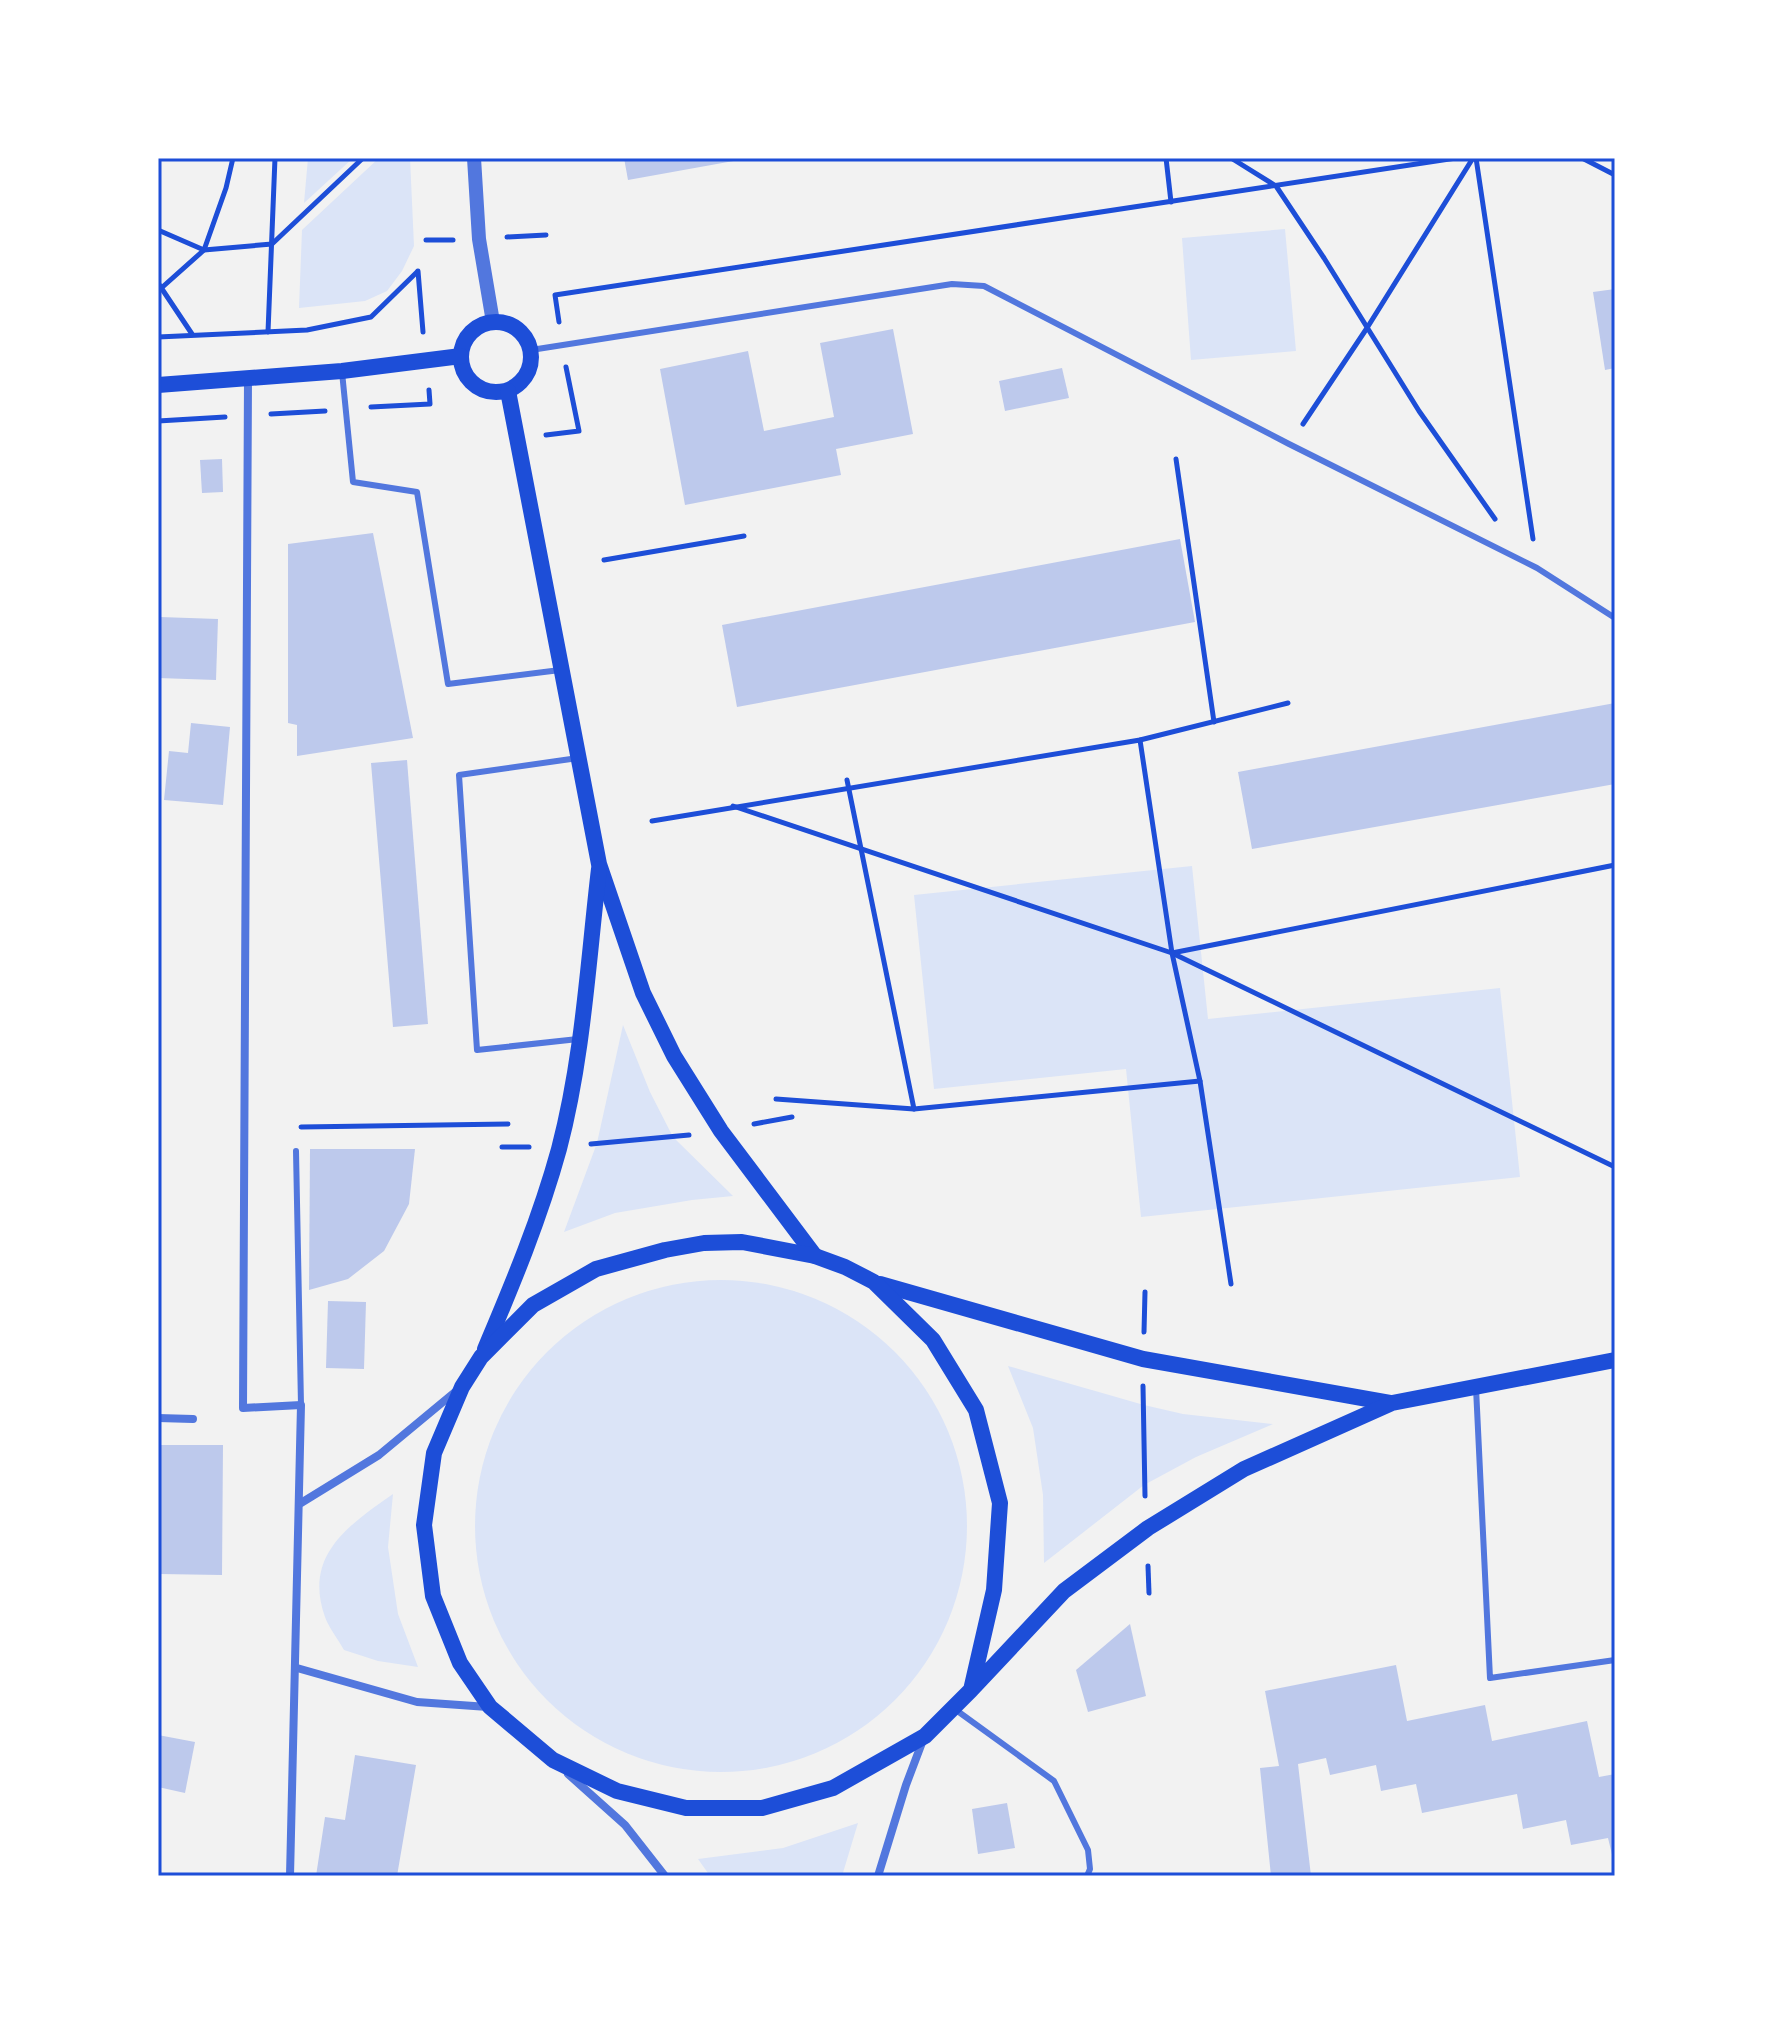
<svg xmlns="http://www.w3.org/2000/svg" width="1773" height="2034" viewBox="0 0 1773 2034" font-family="'Sofia Sans Condensed',sans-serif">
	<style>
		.green { fill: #dbe4f7 }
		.building { fill: #bdc9ec }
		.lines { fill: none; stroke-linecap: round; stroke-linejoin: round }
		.path { stroke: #1d4ed8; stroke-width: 5 }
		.service { stroke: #5277de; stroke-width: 6 }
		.minor { stroke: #5277de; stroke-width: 8 }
		.tertiary { stroke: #5277de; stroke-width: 14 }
		.secondary { stroke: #1d4ed8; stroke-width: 16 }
		.neatline { fill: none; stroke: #1d4ed8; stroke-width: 3 }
	</style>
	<rect width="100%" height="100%" fill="#f2f2f2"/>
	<g class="green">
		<path d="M308,158H353L304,203Z"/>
		<path d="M379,158H410L414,246L402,271L387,291L365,301L299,308L302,230Z"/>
		<path d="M1285,229L1296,351L1191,360L1182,238Z"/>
		<path d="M1192,866L1208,1019L1500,988L1520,1177L1141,1217L1126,1069L934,1089L914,895Z"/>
		<path d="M623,1025L650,1092L673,1137L733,1196L692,1200L615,1213L564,1232L597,1143Z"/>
		<circle cx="721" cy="1526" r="246"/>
		<path d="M1008,1366L1144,1405L1183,1414L1273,1424L1196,1457L1144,1485L1044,1563L1043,1495L1033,1428Z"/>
		<path d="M393,1494L388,1547L398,1614L418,1667L378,1661L344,1650C338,1639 329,1628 325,1617C303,1555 349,1525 393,1494Z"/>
		<path d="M858,1823L842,1876H710L698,1859L783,1848Z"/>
	</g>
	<g class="building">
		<path d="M624,158H739V160L628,180Z"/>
		<path d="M1615,289V368L1605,370L1593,292Z"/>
		<path d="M893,329L913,434L836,449L841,475L685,505L660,369L748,351L764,431L834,417L820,343Z"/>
		<path d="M1062,368L1069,398L1005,411L999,381Z"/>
		<path d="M222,459L223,492L202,493L200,460Z"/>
		<path d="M373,533L413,738L297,756V725L288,723V544Z"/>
		<path d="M1180,539L1195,622L737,707L722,625Z"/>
		<path d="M160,617L218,619L216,680L158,678Z"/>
		<path d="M1615,703V784L1252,849L1238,772Z"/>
		<path d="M191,723L230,727L223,805L164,800L169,751L188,753Z"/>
		<path d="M407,760L428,1024L393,1027L371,763Z"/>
		<path d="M310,1149H415L409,1204L384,1251L348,1279L309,1290Z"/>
		<path d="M328,1301L366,1302L364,1369L326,1368Z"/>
		<path d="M158,1445H223L222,1575L160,1574L161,1554H158Z"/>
		<path d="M1130,1624L1146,1696L1088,1712L1076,1670Z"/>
		<path d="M1396,1665L1407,1721L1485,1705L1492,1741L1587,1721L1599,1777L1615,1774V1867L1608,1838L1571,1845L1566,1820L1523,1829L1517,1794L1422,1813L1416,1784L1381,1791L1376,1765L1330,1775L1326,1758L1298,1764L1311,1876H1271L1260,1768L1279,1766L1265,1691Z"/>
		<path d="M158,1735L195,1742L185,1793L158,1787Z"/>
		<path d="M355,1755L416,1765L397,1876H316L325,1817L345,1820Z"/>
		<path d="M1007,1803L1015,1848L978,1854L972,1809Z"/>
	</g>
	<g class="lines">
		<g class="path">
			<path d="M1166,158L1171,202"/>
			<path d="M1231,158L1276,186L1324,258L1419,411L1495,519"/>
			<path d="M1476,158L1533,539"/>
			<path d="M1582,158L1615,175"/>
			<path d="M158,230L204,250L272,244L363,158"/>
			<path d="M507,237L546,235"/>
			<path d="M426,240H453"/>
			<path d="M418,271L423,332"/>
			<path d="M158,283L192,334"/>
			<path d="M158,291L204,250L226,188L233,158"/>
			<path d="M559,322L555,295L1456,158"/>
			<path d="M268,332L275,158"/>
			<path d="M158,337L307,330L371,317L417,272"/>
			<path d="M371,407L430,404L429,390"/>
			<path d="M271,414L325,411"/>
			<path d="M158,421L225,417"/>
			<path d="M1303,424L1367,328L1473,158"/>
			<path d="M546,435L579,431L566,367"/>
			<path d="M1176,459L1214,722"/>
			<path d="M604,560L744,536"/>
			<path d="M1140,740L1172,953L1615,865"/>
			<path d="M847,780L914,1109"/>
			<path d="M733,806L1172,953L1615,1167"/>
			<path d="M652,821L1140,740L1288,703"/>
			<path d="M1172,953L1200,1081"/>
			<path d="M776,1099L914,1109L1200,1081L1231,1284"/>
			<path d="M754,1124L792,1117"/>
			<path d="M301,1127L508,1124"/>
			<path d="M591,1144L689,1135"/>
			<path d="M502,1147H529"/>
			<path d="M1144,1332L1145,1292"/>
			<path d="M1143,1386L1145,1496"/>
			<path d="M1148,1566L1149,1593"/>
		</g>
		<g class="service">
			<path d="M531,350L952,284L984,286L1289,444L1537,568L1615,618"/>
			<path d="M342,372L353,482L417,492L448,684L560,670"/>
			<path d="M578,1039L477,1050L459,775L578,758"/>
			<path d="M296,1151L301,1405"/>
			<path d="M1476,1388L1490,1678L1615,1660"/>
			<path d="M956,1710L1054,1781L1088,1850L1090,1869L1087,1876"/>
		</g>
		<g class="minor">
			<path d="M248,379L243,1408L301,1405L290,1876"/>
			<path d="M158,1418L193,1419"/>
			<path d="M301,1503L379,1455L455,1392"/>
			<path d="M297,1668L417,1702L488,1707"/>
			<path d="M568,1774L625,1825L665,1876"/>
			<path d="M878,1876L906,1785L923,1740"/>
		</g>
		<path class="tertiary" d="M474,158L479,239L493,322"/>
		<g class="secondary">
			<circle cx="496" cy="357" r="35"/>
			<path d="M158,385L342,371L461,356"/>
			<path d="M508,391L599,864L643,993L674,1056L721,1131L815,1256"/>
			<path d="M880,1284L1143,1359L1390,1403"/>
			<path d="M485,1349C513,1283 540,1218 559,1149C583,1058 588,962 599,869"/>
			<path d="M971,1690L994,1590L1000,1503L976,1410L933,1340L874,1282L845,1267L815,1256L742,1242L704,1243L665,1250L596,1269L533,1305L481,1357L462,1387L434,1453L424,1525L433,1596L460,1663L490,1707L553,1760L617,1791L686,1808H762L833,1788L925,1736L971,1690L1064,1591L1148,1528L1244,1469L1392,1403L1615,1360"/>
		</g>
	</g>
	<rect width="1773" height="2034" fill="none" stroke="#ffffff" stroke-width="320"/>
	<rect x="160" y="160" width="1453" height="1714" class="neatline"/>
</svg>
